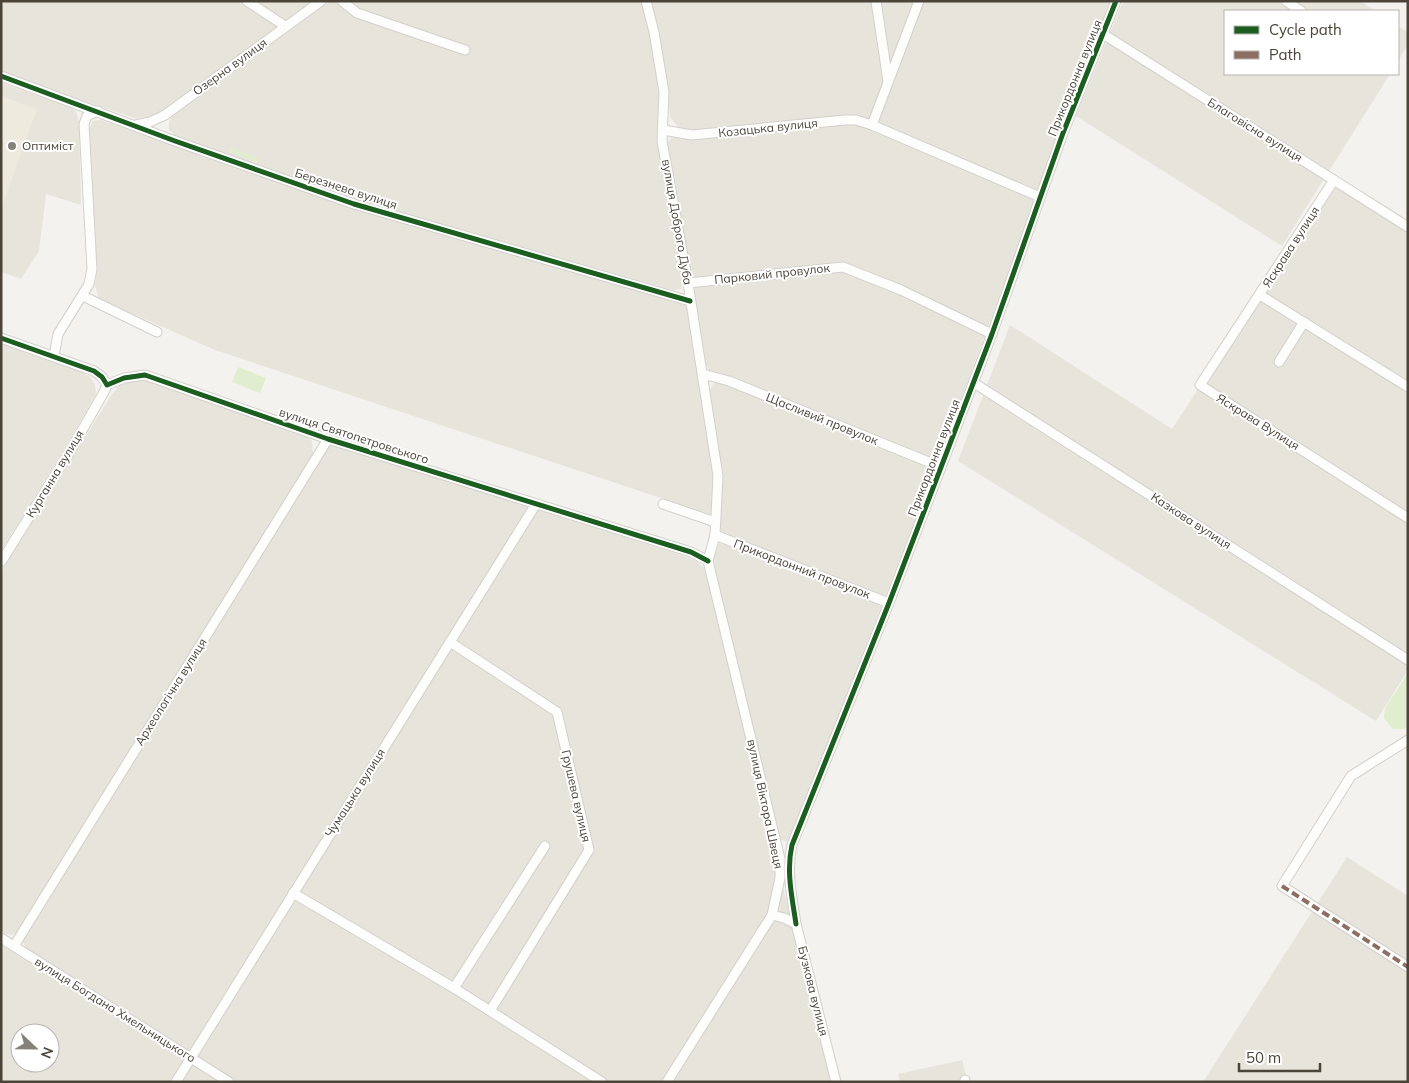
<svg xmlns="http://www.w3.org/2000/svg" width="1409" height="1083" viewBox="0 0 1409 1083" font-family="Mulish,sans-serif">
	<style>
		.residential { fill: #e7e4dc; fill-rule: evenodd }
		.education { fill: #eeeade }
		.green { fill: #e0eecf }
		.lines { fill: none; stroke-linecap: round; stroke-linejoin: round }
		.street-casing { stroke: #d2d0cb; stroke-width: 11 }
		.street { stroke: #fdfdfc; stroke-width: 9 }
		.quiet { stroke: #8d6e63; stroke-width: 4; stroke-dasharray: 8 4; stroke-linecap: butt }
		.cycleway-casing { stroke: #fff; stroke-width: 8 }
		.cycleway { stroke: #1b5e20; stroke-width: 5 }
		.poi-dot { fill: #868178; stroke: #fff; stroke-width: 2 }
		.labels { text-anchor: middle; stroke-width: 4; stroke-linejoin: round; paint-order: stroke }
		.street-label { font-size: 12px; fill: #4b4439; stroke: #fff }
		.poi-label { font-size: 12px; fill: #4b4439; stroke: #fff; text-anchor: start }
	</style>
	<rect width="100%" height="100%" fill="#f4f2ee"/>
	<g class="residential">
		<path d="M1,1H314L162,111L148,117L134,118L1,73Z"/>
		<path d="M330,1H334L354,17L360,10L350,1H643L651,33L661,93L658,141L684,279L681,289L673,290L355,200L177,137L169,130V122L173,114Z"/>
		<path d="M650,1H1115L1037,196L936,466L789,843L780,839L717,581L714,559L719,543L727,545L730,538L721,532L709,392L713,384L720,382L718,375L709,370L704,362L666,149L668,142L672,137L690,139L691,132L678,127L670,117L668,92Z"/>
		<path d="M1123,1H1360L1376,11H1225V74H1390L1282,246L1076,116Z"/>
		<path d="M1398,26L1408,32V45L1398,61Z"/>
		<path d="M1,83L69,106L76,111L79,121L81,205L46,194L39,251L21,279L1,272Z"/>
		<path d="M101,120L353,207L685,305L689,311L715,477L712,515L215,350L99,299L95,285L97,270L91,186L89,128L93,121Z"/>
		<path d="M1334,180L1408,227V670L1376,721L958,461L1010,325L1172,429Z"/>
		<path d="M1,341L58,360L90,377L95,385L96,394L64,450L1,551Z"/>
		<path d="M143,378L302,434L312,441L313,455L17,933L12,935L6,934L1,931V572L110,397L120,384L131,379Z"/>
		<path d="M334,445L684,556L696,561L705,569L778,869L835,1082H1V944L177,1054L182,1046L25,947L23,942L327,447ZM20,1033H50V1063H20Z"/>
		<path d="M1347,857L1408,896V1082H1203Z"/>
		<path d="M962,1060L968,1082H900L898,1074Z"/>
	</g>
	<path class="education" d="M1,96L37,109L1,209Z"/>
	<g class="green">
		<path d="M231,147L258,158L257,162L229,152Z"/>
		<path d="M238,367L266,378L260,393L232,382Z"/>
		<path d="M1408,673V727L1404,729H1393L1384,718L1385,708Z"/>
	</g>
	<g class="lines">
		<defs>
			<g id="street">
				<path d="M247,1L285,26"/>
				<path d="M342,1L357,13L465,50"/>
				<path d="M646,1L654,32L664,92L662,141L688,283L718,476L715,535L708,561"/>
				<path d="M876,1L888,81"/>
				<path d="M1286,1L1301,11"/>
				<path d="M1103,34L1408,227"/>
				<path d="M1,76L175,141L354,204L690,301"/>
				<path d="M136,125L150,122L165,115L321,1"/>
				<path d="M872,125L919,1"/>
				<path d="M663,130L692,135L845,120H856L872,125L1040,197"/>
				<path d="M1334,180L1200,385L1408,518"/>
				<path d="M688,283L843,267L901,290L992,334"/>
				<path d="M1260,295L1408,387"/>
				<path d="M83,296L157,332"/>
				<path d="M1,338L94,371L102,377L107,385L124,378L145,375L328,439L691,552L708,561"/>
				<path d="M54,356L58,334L89,284L92,269L84,124L87,116L98,111"/>
				<path d="M1279,362L1304,322"/>
				<path d="M703,374L729,381L941,467"/>
				<path d="M974,383L1408,660"/>
				<path d="M663,504L715,522"/>
				<path d="M715,535L889,603"/>
				<path d="M1,562L69,453L104,392L107,385"/>
				<path d="M450,642L557,712L589,850L490,1011"/>
				<path d="M1408,740L1351,776L1282,886L1408,967"/>
				<path d="M293,893L454,988L602,1082"/>
				<path d="M772,915L784,918L796,924L836,1082"/>
				<path d="M796,924C792,897 786,871 792,845L889,603L992,334L1063,133L1116,1"/>
				<path d="M1,938L229,1082"/>
				<path d="M14,946L328,439"/>
				<path d="M454,988L545,846"/>
				<path d="M965,1080V1082"/>
				<path d="M176,1082L536,504"/>
				<path d="M667,1082L772,915L780,878V859L708,561"/>
			</g>
		</defs>
		<use href="#street" class="street-casing"/>
		<use href="#street" class="street"/>
		<path class="quiet" d="M1282,886L1408,967"/>
		<defs>
			<g id="cycleway">
				<path d="M1,76L175,141L354,204L690,301"/>
				<path d="M1,338L94,371L102,377L107,385L124,378L145,375L328,439L691,552L708,561"/>
				<path d="M796,924C792,897 786,871 792,845L889,603L992,334L1063,133L1116,1"/>
			</g>
		</defs>
		<use href="#cycleway" class="cycleway-casing"/>
		<use href="#cycleway" class="cycleway"/>
	</g>
	<circle class="poi-dot" cx="12" cy="146" r="5"/>
	<g class="labels">
		<g class="street-label">
			<text transform="translate(230 67) rotate(-36)" y="4">Озерна вулиця</text>
			<text transform="translate(1075 78) rotate(-68)" y="4">Прикордонна вулиця</text>
			<text transform="translate(768 128) rotate(-6)" y="4">Козацька вулиця</text>
			<text transform="translate(1255 130) rotate(32)" y="4">Благовісна вулиця</text>
			<text transform="translate(346 189) rotate(18)" y="4">Березнева вулиця</text>
			<text transform="translate(677 222) rotate(80)" y="4">вулиця Доброго Дуба</text>
			<text transform="translate(1291 247) rotate(-57)" y="4">Яскрава вулиця</text>
			<text transform="translate(772 274) rotate(-6)" y="4">Парковий провулок</text>
			<text transform="translate(822 419) rotate(22)" y="4">Щасливий провулок</text>
			<text transform="translate(1258 422) rotate(32)" y="4">Яскрава Вулиця</text>
			<text transform="translate(354 436) rotate(18)" y="4">вулиця Святопетровського</text>
			<text transform="translate(934 458) rotate(-69)" y="4">Прикордонна вулиця</text>
			<text transform="translate(55 474) rotate(-59)" y="4">Курганна вулиця</text>
			<text transform="translate(1191 521) rotate(33)" y="4">Казкова вулиця</text>
			<text transform="translate(802 569) rotate(21)" y="4">Прикордонний провулок</text>
			<text transform="translate(171 692) rotate(-58)" y="4">Археологічна вулиця</text>
			<text transform="translate(355 793) rotate(-58)" y="4">Чумацька вулиця</text>
			<text transform="translate(576 796) rotate(77)" y="4">Грушева вулиця</text>
			<text transform="translate(765 804) rotate(78)" y="4">вулиця Віктора Швеця</text>
			<text transform="translate(813 991) rotate(76)" y="4">Бузкова вулиця</text>
			<text transform="translate(115 1010) rotate(32)" y="4">вулиця Богдана Хмельницького</text>
		</g>
		<g class="poi-label">
			<text x="22" y="150">Оптиміст</text>
		</g>
	</g>
	<rect width="1409" height="1083" fill="none" stroke="#4b4439" stroke-width="5"/>
	<rect x="1224" y="10" width="175" height="65" fill="#ffffff" stroke="#b7b4b0"/>
	<rect x="1234" y="26" width="25" height="8" fill="#1b5e20" stroke="#b7b4b0"/>
	<text x="1269" y="35" font-size="15" fill="#4b4439">Cycle path</text>
	<rect x="1234" y="51" width="25" height="8" fill="#8d6e63" stroke="#b7b4b0"/>
	<text x="1269" y="60" font-size="15" fill="#4b4439">Path</text>
	<g transform="translate(35 1048) rotate(112)"><circle r="24" fill="#ffffff" stroke="#b7b4b0"/>
	<path d="M0-4L9 19L0 12L-9 19Z" fill="#868178"/>
	<text y="-8" font-size="14" font-weight="bold" text-anchor="middle" fill="#4b4439">N</text>
	</g>
	<path d="M1239 1063v8h81v-8" fill="none" stroke="#4b4439" stroke-width="2.5"/>
	<text x="1246" y="1063" font-size="15" fill="#4b4439" stroke="#ffffff" stroke-width="4" paint-order="stroke">50 m</text>
</svg>
